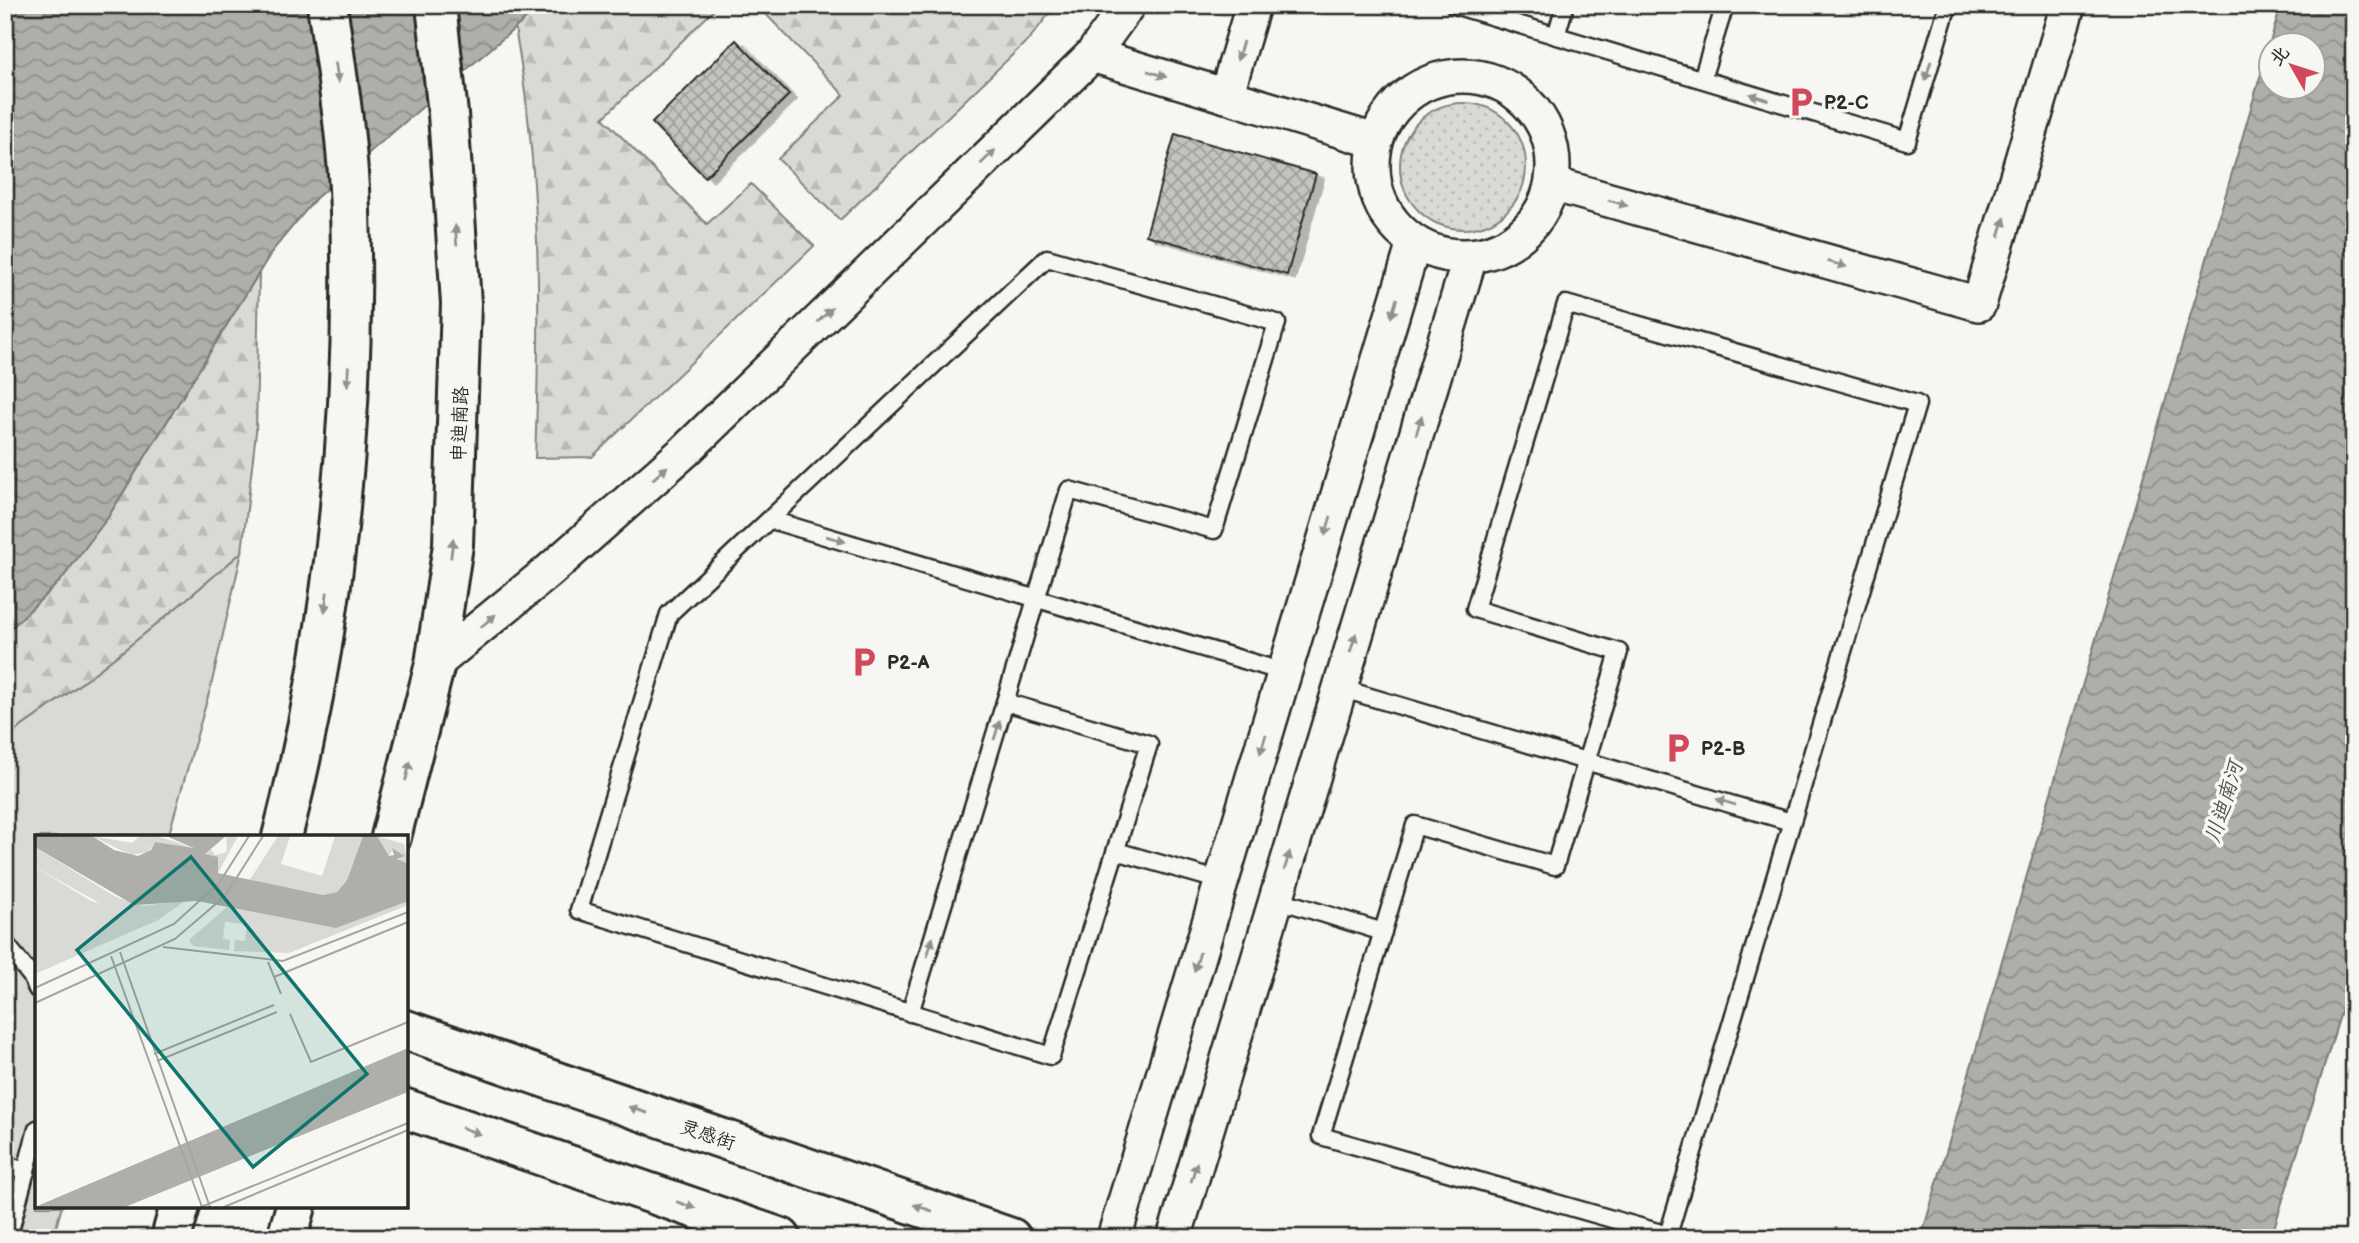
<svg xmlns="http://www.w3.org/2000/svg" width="2359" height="1243" viewBox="0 0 2359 1243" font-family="'Balsamiq Sans','LXGW WenKai TC',sans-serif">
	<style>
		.grass { fill: url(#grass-dots); stroke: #828280; stroke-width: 2 }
		.forest { fill: url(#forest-firs); stroke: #828280; stroke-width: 2 }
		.park { fill: #d9d9d5; stroke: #828280; stroke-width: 2 }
		.water { fill: url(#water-waves); stroke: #7a7a78; stroke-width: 2; fill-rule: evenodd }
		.building { fill: url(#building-cross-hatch); stroke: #2b2b2b; stroke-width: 2; filter: url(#shadow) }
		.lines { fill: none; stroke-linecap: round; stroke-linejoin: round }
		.service-casing { stroke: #2b2b2b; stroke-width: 21 }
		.minor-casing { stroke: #2b2b2b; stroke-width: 38 }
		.tertiary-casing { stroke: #2b2b2b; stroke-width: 44 }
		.service { stroke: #f6f6f2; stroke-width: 16 }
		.minor { stroke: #f6f6f2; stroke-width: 33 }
		.tertiary { stroke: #f6f6f2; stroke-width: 38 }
		.oneway { fill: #90908e }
		.labels { text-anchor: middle; stroke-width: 7; stroke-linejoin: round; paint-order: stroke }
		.poi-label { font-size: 19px; font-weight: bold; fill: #2b2b2b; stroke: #f6f6f2; text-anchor: start }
		.street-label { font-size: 19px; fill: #2b2b2b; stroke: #f6f6f2 }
		.water-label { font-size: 21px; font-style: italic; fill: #525251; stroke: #f6f6f2 }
		.inset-road { fill: none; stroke: #a5a5a2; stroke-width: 2 }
		.view { fill: #0f766e; fill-opacity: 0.15; stroke: #0f766e; stroke-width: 3.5 }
		.inset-edge { fill: none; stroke: #2b2b2b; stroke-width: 3.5 }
	</style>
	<defs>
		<pattern id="grass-dots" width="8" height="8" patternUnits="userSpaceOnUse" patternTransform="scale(1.75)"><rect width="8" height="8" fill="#d9d9d5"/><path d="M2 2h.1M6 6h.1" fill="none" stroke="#babab7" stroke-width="1.8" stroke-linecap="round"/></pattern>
		<pattern id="forest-firs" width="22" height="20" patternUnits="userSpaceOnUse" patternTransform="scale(1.75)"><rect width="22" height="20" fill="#d9d9d5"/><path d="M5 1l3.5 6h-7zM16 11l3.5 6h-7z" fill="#babab7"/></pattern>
		<pattern id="water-waves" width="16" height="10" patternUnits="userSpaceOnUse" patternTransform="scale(1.75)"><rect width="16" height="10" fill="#aeaeab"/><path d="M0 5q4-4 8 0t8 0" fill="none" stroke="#8e8e8b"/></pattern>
		<pattern id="building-cross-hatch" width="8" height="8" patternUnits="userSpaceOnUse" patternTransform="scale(1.75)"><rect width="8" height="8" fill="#c3c3c0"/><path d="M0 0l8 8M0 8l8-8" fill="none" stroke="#9f9f9c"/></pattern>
		<filter id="shadow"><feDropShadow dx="8" dy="4.5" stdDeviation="0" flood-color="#0004"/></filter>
	</defs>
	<rect width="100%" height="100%" fill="#f6f6f2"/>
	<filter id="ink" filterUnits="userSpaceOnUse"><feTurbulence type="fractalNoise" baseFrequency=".0143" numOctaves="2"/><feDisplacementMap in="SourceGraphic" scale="14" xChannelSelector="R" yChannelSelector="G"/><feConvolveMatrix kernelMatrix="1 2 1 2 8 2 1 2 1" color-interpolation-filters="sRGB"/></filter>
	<g filter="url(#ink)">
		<circle class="grass" cx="1463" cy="166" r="63"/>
		<g class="forest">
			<path d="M542,5H719L603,118L707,224L751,184L814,246L592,457L535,458C541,314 541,171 515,28Z"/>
			<path d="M757,5H1056L1030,38L840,220L778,159L844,95Z"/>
			<path d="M259,273L256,432L242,552C166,618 88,682 5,738V634L61,580L108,517Z"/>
		</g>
		<path class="park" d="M242,552L211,686L168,837H37V1206H62L53,1238H5V738C88,682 166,618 242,552Z"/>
		<g class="water">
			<path d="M5,5H542L316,198L273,250L108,517L61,580L5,634Z"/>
			<path d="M2281,5H2354V970L2271,1238H1921ZM2272,46H2314V88H2272Z"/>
		</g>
		<g class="building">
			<path d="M736,40L789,95L705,177L652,123Z"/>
			<path d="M1175,134L1316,174L1287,275L1146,235Z"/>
		</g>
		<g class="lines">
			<defs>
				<g id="service">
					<path d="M1454,5L1907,141L1948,5"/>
					<path d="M1556,36L1565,5"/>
					<path d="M1702,79L1725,5"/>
					<path d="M1047,258L1277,323L1214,530L1069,490L1005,702L1149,744L1051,1056L579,910L669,614Z"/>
					<path d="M1566,304L1917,404L1668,1235L1321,1136L1415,825L1555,866L1619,652L1475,609Z"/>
					<path d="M771,520L1284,672"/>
					<path d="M1340,688L1791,822"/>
					<path d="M1116,851L1221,881"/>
					<path d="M1276,899L1383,932"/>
					<path d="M5,943L31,976L37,989"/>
					<path d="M910,1013L1005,702"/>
					<path d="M5,1164L26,1172"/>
					<path d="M8,1238L37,1129"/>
				</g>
				<g id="minor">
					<path d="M1092,55L1375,141"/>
					<circle cx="1463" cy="166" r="90"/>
					<path d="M1226,96L1253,5"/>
					<path d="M1552,184L1979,304L2068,5"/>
					<path d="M435,664L549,571L685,451L1033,113L1092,55L1128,5"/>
					<path d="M1114,1238L1414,243"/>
					<path d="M1174,1238L1470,257"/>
				</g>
				<g id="tertiary">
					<path d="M282,837C334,635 357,419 350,211C348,142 337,73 327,5"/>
					<path d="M391,837L435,664L453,545L461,303L448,114L436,5"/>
					<path d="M406,1030L1011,1238"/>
					<path d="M406,1109L781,1238"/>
					<path d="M171,1238L180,1206"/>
					<path d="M287,1238L296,1206"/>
				</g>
			</defs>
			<use href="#service" class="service-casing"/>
			<use href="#minor" class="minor-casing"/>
			<use href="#tertiary" class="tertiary-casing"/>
			<use href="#service" class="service"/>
			<use href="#minor" class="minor"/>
			<use href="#tertiary" class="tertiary"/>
		</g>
		<defs><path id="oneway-solid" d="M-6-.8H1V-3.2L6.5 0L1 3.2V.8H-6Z" transform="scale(1.75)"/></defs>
		<g class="oneway">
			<use href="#oneway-solid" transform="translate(1240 51) rotate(107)"/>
			<use href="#oneway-solid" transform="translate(1928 71) rotate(107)"/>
			<use href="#oneway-solid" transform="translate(337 73) rotate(81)"/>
			<use href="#oneway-solid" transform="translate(1157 74) rotate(18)"/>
			<use href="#oneway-solid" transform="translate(1759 97) rotate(-163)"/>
			<use href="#oneway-solid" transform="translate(988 157) rotate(-44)"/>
			<use href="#oneway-solid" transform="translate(1618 203) rotate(16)"/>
			<use href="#oneway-solid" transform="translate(2002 227) rotate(-73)"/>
			<use href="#oneway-solid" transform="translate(456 235) rotate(-94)"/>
			<use href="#oneway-solid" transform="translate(1837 264) rotate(16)"/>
			<use href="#oneway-solid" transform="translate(1394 308) rotate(107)"/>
			<use href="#oneway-solid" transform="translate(825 315) rotate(-44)"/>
			<use href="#oneway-solid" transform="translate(348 376) rotate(92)"/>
			<use href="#oneway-solid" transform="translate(1419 425) rotate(-73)"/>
			<use href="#oneway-solid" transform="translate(660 473) rotate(-41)"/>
			<use href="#oneway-solid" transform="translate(1328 526) rotate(107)"/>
			<use href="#oneway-solid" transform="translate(836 539) rotate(16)"/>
			<use href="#oneway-solid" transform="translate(452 548) rotate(-83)"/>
			<use href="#oneway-solid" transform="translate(326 602) rotate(97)"/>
			<use href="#oneway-solid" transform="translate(488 621) rotate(-40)"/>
			<use href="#oneway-solid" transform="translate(1353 643) rotate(-73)"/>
			<use href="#oneway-solid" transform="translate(997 730) rotate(-73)"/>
			<use href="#oneway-solid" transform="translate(1263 744) rotate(107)"/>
			<use href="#oneway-solid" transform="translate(408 771) rotate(-76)"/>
			<use href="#oneway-solid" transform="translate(1726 802) rotate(-163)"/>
			<use href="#oneway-solid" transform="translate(1287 861) rotate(-73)"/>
			<use href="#oneway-solid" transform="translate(930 947) rotate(-73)"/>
			<use href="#oneway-solid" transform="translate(1197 962) rotate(107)"/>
			<use href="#oneway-solid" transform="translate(638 1110) rotate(-161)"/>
			<use href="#oneway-solid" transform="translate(471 1131) rotate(19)"/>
			<use href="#oneway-solid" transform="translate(1194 1172) rotate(-73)"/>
			<use href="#oneway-solid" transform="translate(686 1205) rotate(19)"/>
			<use href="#oneway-solid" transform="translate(923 1208) rotate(-161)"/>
		</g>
	</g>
	<defs>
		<symbol id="parking-bare" viewBox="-9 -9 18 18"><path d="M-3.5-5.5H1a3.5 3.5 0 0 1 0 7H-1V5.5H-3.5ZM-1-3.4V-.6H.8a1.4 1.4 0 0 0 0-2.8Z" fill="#d1495b" stroke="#f6f6f2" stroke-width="2.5" paint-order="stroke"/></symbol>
	</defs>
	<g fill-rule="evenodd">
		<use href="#parking-bare" x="1779" y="80" width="44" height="44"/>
		<use href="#parking-bare" x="842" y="640" width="44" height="44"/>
		<use href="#parking-bare" x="1656" y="726" width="44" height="44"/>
	</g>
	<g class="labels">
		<g class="poi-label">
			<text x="1824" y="109">P2-C</text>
			<text x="887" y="669">P2-A</text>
			<text x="1701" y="755">P2-B</text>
		</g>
		<g class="street-label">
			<text transform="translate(459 424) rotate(-88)" y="7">申迪南路</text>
			<text transform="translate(708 1134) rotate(19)" y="7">灵感街</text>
		</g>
		<g class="water-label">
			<text transform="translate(2224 802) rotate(-73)" y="7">川迪南河</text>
		</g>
	</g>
	<g transform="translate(35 835)">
		<rect width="373" height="373" fill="#f6f6f2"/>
		<path d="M57,1L97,8L105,1H122L159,13L120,7L113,17L96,20ZM191,1H203L183,38V23L170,19L176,14L180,20L192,17ZM243,1H255L246,29L287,41L300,1H328L312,45L302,57L288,60L214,46ZM342,1L369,9L373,29L363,26L367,19L358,14L354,21ZM0,12L81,62L107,71L150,66L123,85L70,71L0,32ZM373,66V70L254,118L199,116L200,105L210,106L212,89L190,87L188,104L195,105L194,115L158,111L154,105L192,72L288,90Z" fill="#d9d9d5"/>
		<path d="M0,32L56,66L123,85L0,139Z" fill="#d9d9d5"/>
		<path d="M0,1H57L79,15L103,21L116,15L120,7L159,13L131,1H191L170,19L183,22V38L288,60L302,57L312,45L328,1H342L354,21L359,20L357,13L370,21L362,24L373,29V66L301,93L162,66L99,70L0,12ZM373,213V257L90,372H0Z" fill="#aeaeab"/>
		<path class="inset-road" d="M128,112L248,126L373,77M85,117L175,372M76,121L167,372M233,127L246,159M239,142L373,87M0,153L139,89L184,48L214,1M0,168L140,104L190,61L228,1M255,179L276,227L373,187M119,219L239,170M122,226L242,177M166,372L373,288M189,372L373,295"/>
		<path class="view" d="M156,22L332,239L218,332L42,115Z"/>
		<rect width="373" height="373" class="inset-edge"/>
	</g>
	<rect width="2359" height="1243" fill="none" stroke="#f6f6f2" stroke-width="28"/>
	<rect x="14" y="14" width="2331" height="1215" fill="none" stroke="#2b2b2b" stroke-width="2.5" filter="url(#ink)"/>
	<g transform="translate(2292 66) rotate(309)"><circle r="33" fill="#f6f6f2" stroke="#a5a5a2" stroke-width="2"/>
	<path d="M0-5L12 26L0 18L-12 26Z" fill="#d1495b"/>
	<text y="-10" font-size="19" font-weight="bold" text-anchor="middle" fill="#2b2b2b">北</text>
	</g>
</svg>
